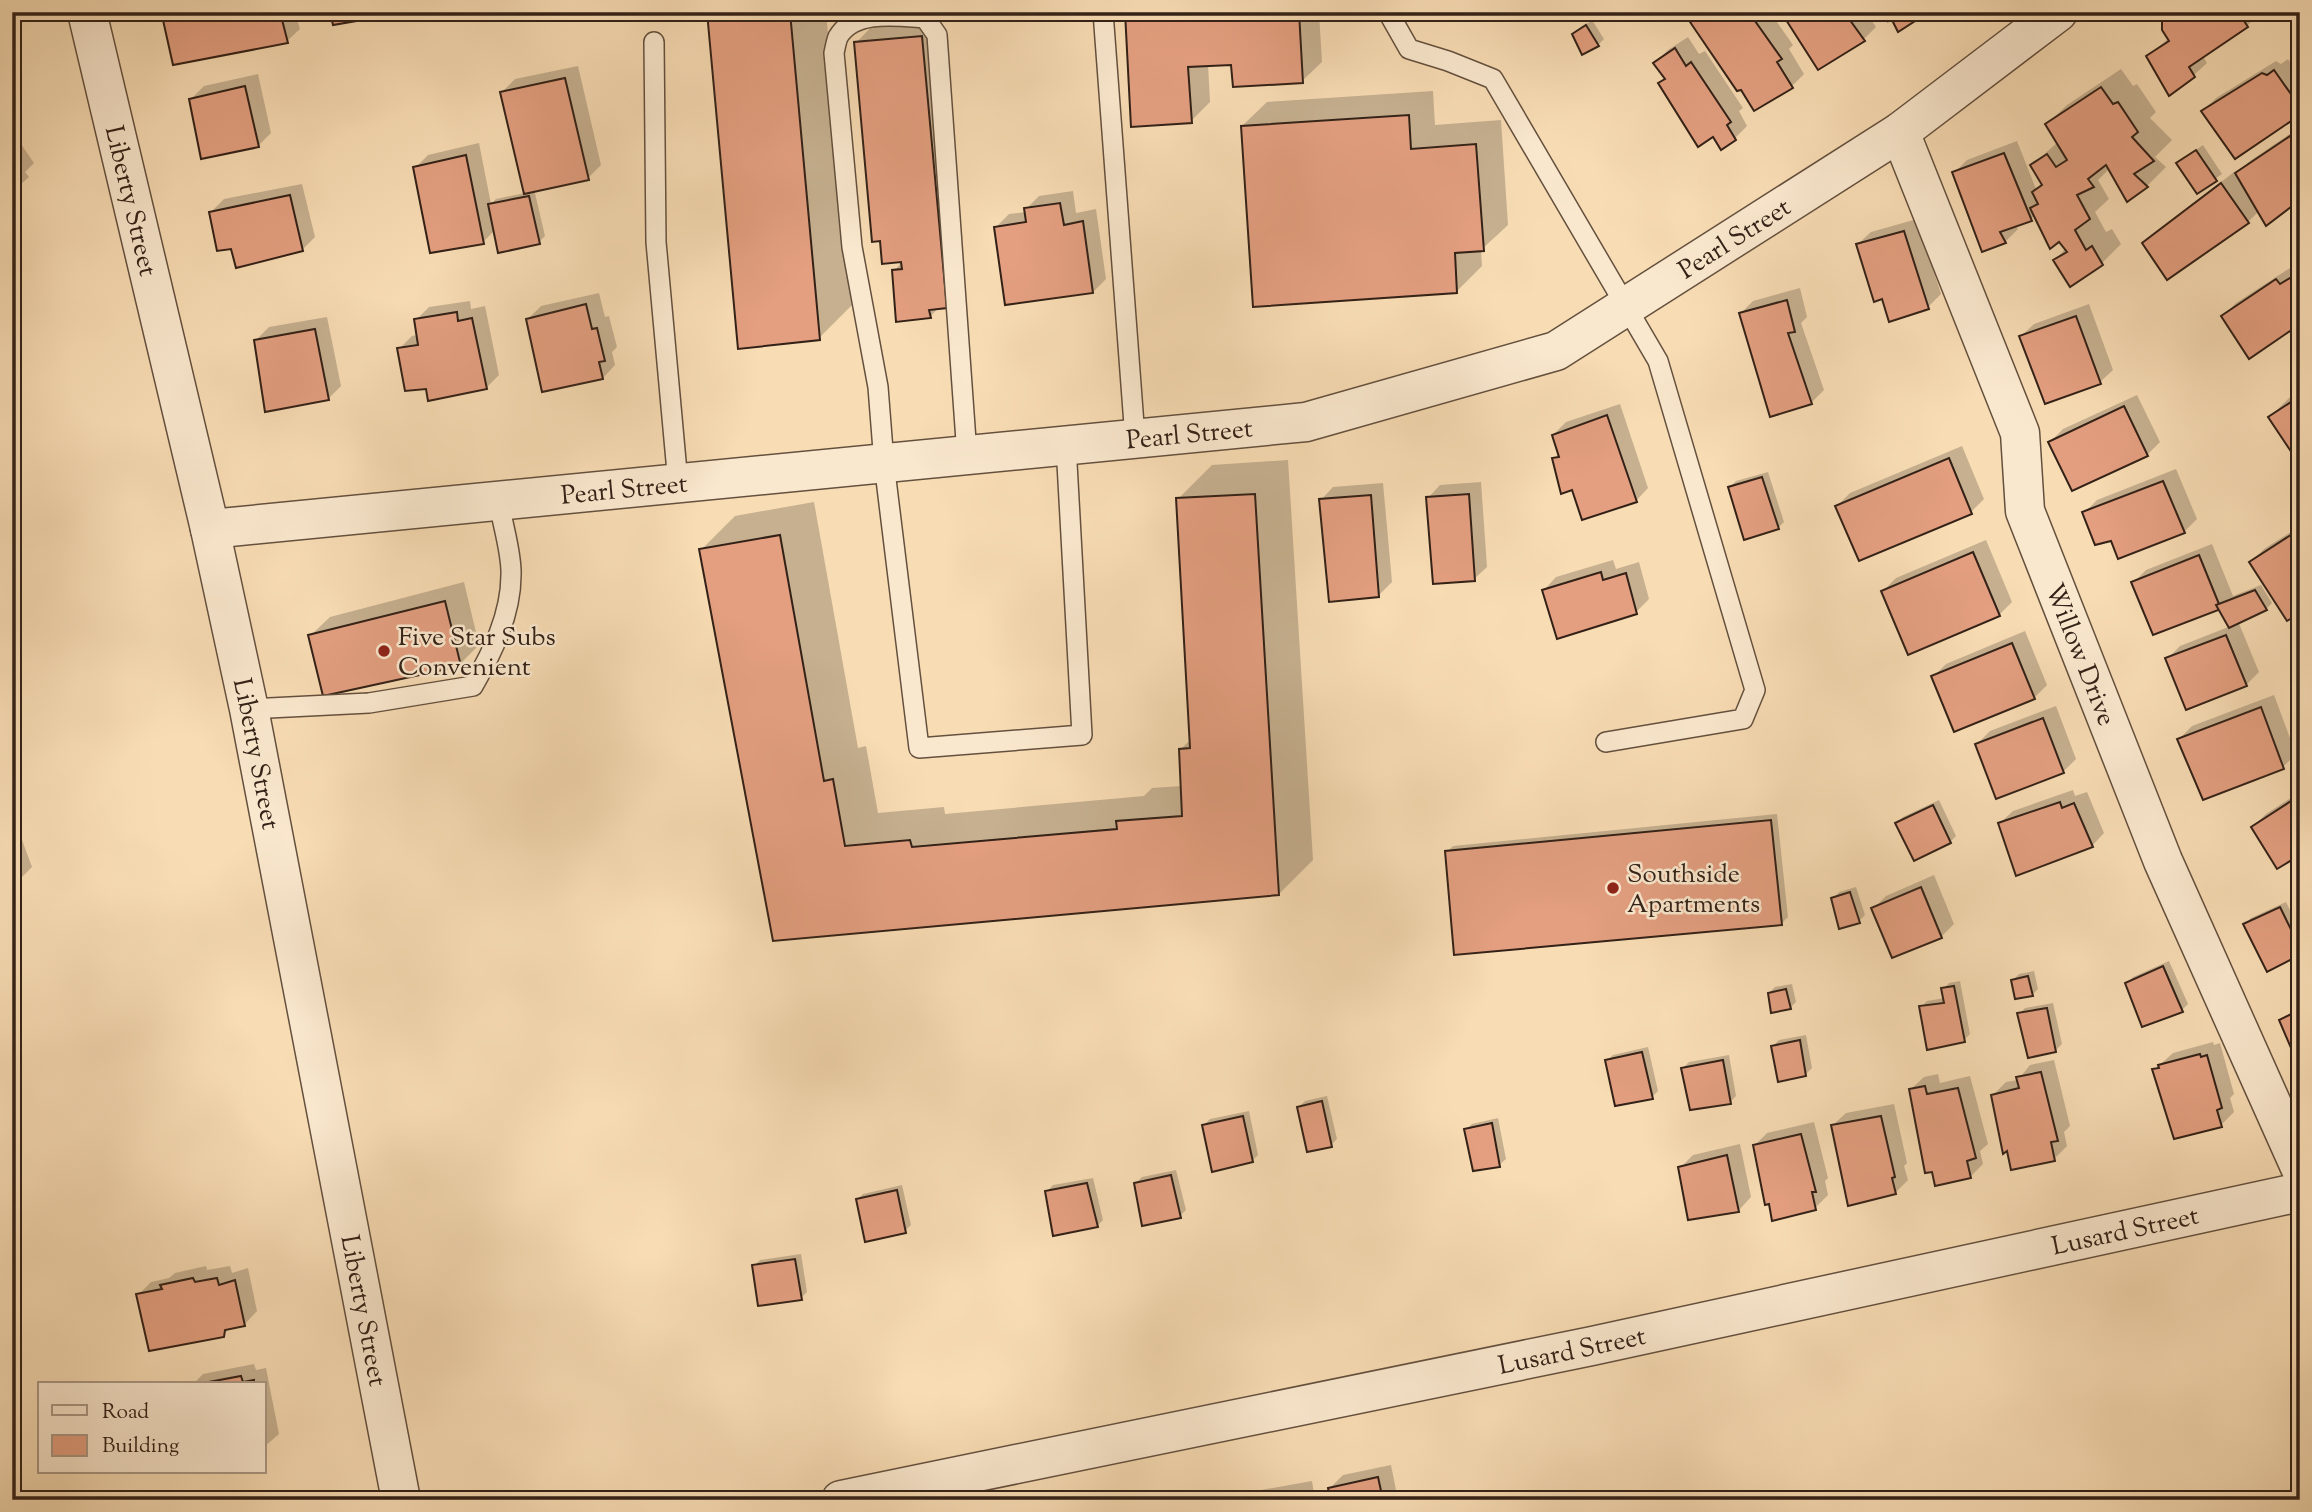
<svg xmlns="http://www.w3.org/2000/svg" width="2312" height="1512" viewBox="0 0 2312 1512" font-family="'Sorts Mill Goudy',serif">
	<style>
		.shadow { fill: #0003 }
		.building { fill: #e39f80; stroke: #332117; stroke-width: 2 }
		.lines { fill: none; stroke-linecap: round; stroke-linejoin: round }
		.service-casing { stroke: #64503e; stroke-width: 22 }
		.minor-casing { stroke: #64503e; stroke-width: 41 }
		.tertiary-casing { stroke: #64503e; stroke-width: 41 }
		.service { stroke: #fae8ce; stroke-width: 19 }
		.minor { stroke: #fae8ce; stroke-width: 38 }
		.tertiary { stroke: #fae8ce; stroke-width: 38 }
		.poi-dot { fill: #8f2418; stroke: #fae8ce; stroke-width: 2.5 }
		.labels { text-anchor: middle; stroke-width: 5; stroke-linejoin: round; paint-order: stroke }
		.street-label { font-size: 26px; fill: #332117; stroke: #fae8ce }
		.poi-label { font-size: 26px; fill: #332117; stroke: #fae8ce; text-anchor: start }
	</style>
	<rect width="100%" height="100%" fill="#f8dcb4"/>
	<filter id="stains"><feTurbulence type="fractalNoise" baseFrequency=".00286" numOctaves="4"/><feColorMatrix values="0 0 0 0 .2 0 0 0 0 .09 0 0 0 0 .02 0 0 0 .5 -.17"/></filter>
	<radialGradient id="worn" r=".72"><stop offset=".6" stop-color="#630" stop-opacity="0"/><stop offset="1" stop-color="#630" stop-opacity=".3"/></radialGradient>
	<g class="shadow">
		<path d="M174,12H295L300,29L287,41L165,21Z"/>
		<path d="M709,12H826L853,304L819,338Z"/>
		<path d="M1126,12H1319L1322,62L1302,81L1233,63L1208,64L1210,102L1191,121Z"/>
		<path d="M1638,12H1652L1642,18Z"/>
		<path d="M1702,12H1770L1793,45L1789,49L1804,74L1791,87L1693,22Z"/>
		<path d="M1783,12H1866L1876,27L1863,40Z"/>
		<path d="M2173,12H2259V13L2247,26L2203,56L2207,63L2194,75L2148,56L2169,38L2164,21Z"/>
		<path d="M941,17L965,287L946,307H939L930,317L894,271L904,260L856,43L875,23Z"/>
		<path d="M1592,20L1604,39L1598,45L1574,34Z"/>
		<path d="M1688,37L1699,54L1705,51L1743,108L1739,111L1747,126L1734,139L1713,134L1660,83L1666,77L1655,63L1668,50Z"/>
		<path d="M2288,59L2300,76V113L2203,111L2216,98L2276,61L2281,64Z"/>
		<path d="M578,66L601,165L588,178L534,189L545,236L539,242L495,230L483,242L415,168L428,155L479,143L491,204L496,199L525,193L502,92L515,79Z"/>
		<path d="M2121,69L2133,86L2137,84L2156,112L2150,118L2172,140L2155,157L2166,167L2147,186L2110,168L2098,180L2109,199L2095,212L2106,232L2112,229L2121,244L2102,263L2071,284L2055,260L2066,248L2035,215L2031,219L2015,225L2018,229L2005,242L1954,173L1967,160L2017,141L2036,189L2043,182L2032,165L2058,142L2047,124L2067,105Z"/>
		<path d="M258,74L271,133L258,146L191,99L204,86Z"/>
		<path d="M1433,91L1435,125L1501,120L1508,225L1481,250L1482,266L1457,291L1242,126L1267,102Z"/>
		<path d="M2300,127V197L2259,211L2248,222L2168,278L2144,244L2157,231L2234,172L2236,174L2250,161Z"/>
		<path d="M12,131L34,163L25,172L29,177L12,192Z"/>
		<path d="M2203,145L2222,174L2198,191L2178,163Z"/>
		<path d="M302,184L315,237L302,250L232,247L211,212L224,199Z"/>
		<path d="M1073,191L1076,213L1096,209L1106,279L1093,292L996,227L1009,214L1026,212V209L1039,196Z"/>
		<path d="M1917,219L1941,294L1928,307L1883,296L1858,244L1871,232Z"/>
		<path d="M2290,268L2294,272L2300,268V335L2290,329L2223,316L2236,303Z"/>
		<path d="M1800,288L1807,317L1801,323L1824,390L1811,403L1741,313L1753,301Z"/>
		<path d="M599,293L605,317L609,316L617,347L612,352L615,365L603,378L528,319L541,306Z"/>
		<path d="M470,301L471,309L485,306L499,375L486,388L427,387L399,349L412,336L418,335L416,320L429,307Z"/>
		<path d="M2089,304L2113,370L2100,382L2021,336L2034,324Z"/>
		<path d="M327,317L341,386L328,399L256,340L269,327Z"/>
		<path d="M2300,391V462L2270,417L2289,398Z"/>
		<path d="M2137,395L2160,442L2147,455L2050,442L2063,429Z"/>
		<path d="M1620,404L1648,488L1636,501L1573,487L1554,459L1559,453L1553,435L1566,422Z"/>
		<path d="M1962,446L1984,499L1971,512L1837,506L1850,493Z"/>
		<path d="M1288,460L1313,860L1279,894L775,939L701,550L735,516L814,502L858,748L866,746L878,813L944,807L945,814L1144,796L1152,788L1182,786L1180,750L1191,739L1178,499L1212,465Z"/>
		<path d="M2176,469L2197,519L2184,532L2112,538L2084,513L2097,500Z"/>
		<path d="M1768,472L1784,522L1778,528L1730,487L1736,481Z"/>
		<path d="M1481,482L1487,567L1474,579L1428,498L1440,485Z"/>
		<path d="M1383,483L1392,582L1379,595L1321,500L1333,487Z"/>
		<path d="M2300,526V611L2251,562L2264,549Z"/>
		<path d="M1986,540L2012,602L1999,615L1883,591L1896,578Z"/>
		<path d="M2212,544L2233,596L2261,585L2272,603L2266,609L2238,621L2259,672L2246,685L2167,659L2180,646L2231,626L2220,607L2133,583L2146,570Z"/>
		<path d="M1613,560L1616,569L1639,562L1649,599L1636,612L1544,590L1556,577Z"/>
		<path d="M464,582L479,645L460,664L310,636L330,617Z"/>
		<path d="M2025,631L2047,685L2034,698L1933,677L1946,664Z"/>
		<path d="M2274,695L2296,754L2283,767L2204,797L2179,739L2192,726Z"/>
		<path d="M2056,706L2076,759L2063,772L1977,744L1990,731Z"/>
		<path d="M2073,790L2075,796L2087,792L2104,833L2092,846L2000,823L2013,811Z"/>
		<path d="M2300,792V853L2253,827L2266,814Z"/>
		<path d="M1939,800L1956,836L1950,842L1897,823L1903,817Z"/>
		<path d="M1777,814L1788,917L1782,923L1447,852L1453,846Z"/>
		<path d="M15,821L32,867L19,880L12,883V822Z"/>
		<path d="M1934,875L1954,924L1941,937L1873,909L1886,896Z"/>
		<path d="M1856,887L1865,915L1859,921L1833,899L1839,892Z"/>
		<path d="M2286,902L2300,930V953L2245,924L2251,918Z"/>
		<path d="M2169,961L2188,1004L2182,1010L2127,983L2133,977Z"/>
		<path d="M2034,971L2038,989L2032,995L2013,980L2019,974Z"/>
		<path d="M1960,981L1970,1034L1964,1040L1921,1007L1927,1001L1945,998L1943,989L1949,983Z"/>
		<path d="M1792,984L1796,1002L1790,1008L1769,993L1775,987Z"/>
		<path d="M2053,1003L2062,1044L2056,1050L2019,1014L2025,1008Z"/>
		<path d="M2300,1005V1064L2281,1020Z"/>
		<path d="M1806,1035L1812,1068L1806,1074L1773,1046L1779,1040Z"/>
		<path d="M2213,1042L2214,1045L2220,1043L2234,1094L2230,1098L2234,1112L2221,1125L2154,1070L2173,1053Z"/>
		<path d="M1648,1047L1658,1091L1652,1097L1607,1061L1613,1055Z"/>
		<path d="M1729,1055L1736,1096L1730,1102L1683,1068L1689,1062Z"/>
		<path d="M2054,1060L2070,1126L2064,1132L2067,1146L2054,1159L1993,1095L2006,1082L2018,1080L2030,1065Z"/>
		<path d="M1938,1074L1940,1083L1970,1076L1988,1144L1980,1151L1983,1164L1970,1177L1911,1089L1924,1077Z"/>
		<path d="M1327,1096L1337,1139L1331,1145L1299,1107L1305,1101Z"/>
		<path d="M1894,1104L1907,1163L1904,1166L1908,1180L1895,1193L1833,1125L1846,1113Z"/>
		<path d="M1249,1111L1258,1155L1252,1161L1204,1125L1210,1119Z"/>
		<path d="M1498,1118L1506,1159L1499,1165L1466,1130L1472,1124Z"/>
		<path d="M1814,1122L1828,1178L1825,1181L1828,1195L1815,1208L1754,1146L1767,1133Z"/>
		<path d="M1740,1144L1751,1197L1739,1210L1680,1168L1693,1155Z"/>
		<path d="M1176,1170L1186,1210L1180,1216L1136,1183L1142,1177Z"/>
		<path d="M1093,1178L1103,1220L1097,1226L1047,1191L1053,1185Z"/>
		<path d="M902,1185L911,1225L905,1231L857,1200L863,1194Z"/>
		<path d="M12,1192L14,1223L12,1225Z"/>
		<path d="M801,1254L807,1292L801,1298L754,1266L760,1260Z"/>
		<path d="M206,1266L207,1270L230,1266L232,1273L248,1268L257,1311L245,1324L232,1326L223,1335L138,1295L151,1282L169,1278L175,1273Z"/>
		<path d="M254,1364L256,1370L266,1368L279,1434L264,1447V1384H193L203,1374Z"/>
		<path d="M1391,1465L1398,1500H1328L1327,1494L1330,1488L1343,1475Z"/>
		<path d="M1312,1481L1315,1500H1252L1261,1490Z"/>
	</g>
	<g class="building">
		<path d="M180,12H280L288,43L173,65L163,20L181,17Z"/>
		<path d="M330,12H385L386,16L333,25Z"/>
		<path d="M707,12H790L820,340L738,349Z"/>
		<path d="M1125,12H1188V17L1228,15V12H1299L1303,83L1233,87L1231,65L1188,67L1192,123L1131,127Z"/>
		<path d="M1710,12H1734L1740,19L1750,14L1782,59L1777,62L1793,88L1754,111L1741,90L1737,91L1690,22Z"/>
		<path d="M1781,12H1844L1865,41L1818,70Z"/>
		<path d="M1883,12H1929L1898,32L1891,18L1888,21Z"/>
		<path d="M2175,12H2238L2248,27L2189,67L2195,77L2169,96L2146,56L2169,41L2162,30V21Z"/>
		<path d="M1586,25L1599,46L1582,55L1572,34Z"/>
		<path d="M922,36L947,308L929,310L931,318L896,322L892,270L902,269L901,262L882,264L880,241L872,242L854,42Z"/>
		<path d="M1675,48L1686,66L1691,62L1731,122L1727,125L1736,140L1721,150L1713,137L1698,147L1658,83L1665,79L1653,63Z"/>
		<path d="M2274,70L2300,107V115L2235,159L2201,111L2262,73L2267,75Z"/>
		<path d="M565,78L589,180L524,194L500,92Z"/>
		<path d="M245,86L259,147L201,159L189,99Z"/>
		<path d="M2101,87L2113,104L2118,102L2138,132L2132,137L2154,161L2134,174L2148,187L2127,202L2106,165L2088,179L2094,187L2077,195L2090,219L2075,230L2086,250L2092,246L2103,265L2070,287L2053,260L2067,252L2059,242L2050,249L2030,208L2038,204L2032,192L2042,185L2030,165L2047,154L2056,167L2067,160L2045,124Z"/>
		<path d="M1409,115L1411,149L1476,144L1484,251L1455,253L1457,293L1253,307L1241,126Z"/>
		<path d="M2293,134L2297,139L2300,138V200L2266,226L2235,173Z"/>
		<path d="M2196,150L2217,181L2197,194L2176,163Z"/>
		<path d="M2004,153L2032,221L2000,232L2006,243L1982,252L1952,172Z"/>
		<path d="M466,155L484,244L430,253L413,167Z"/>
		<path d="M2221,183L2249,223L2167,280L2142,243Z"/>
		<path d="M290,195L303,251L236,268L231,249L217,251L209,212Z"/>
		<path d="M529,196L540,244L498,253L488,204Z"/>
		<path d="M1060,203L1064,225L1083,221L1093,293L1005,305L994,227L1026,222L1024,208Z"/>
		<path d="M1904,231L1929,309L1889,322L1882,299L1874,302L1856,244Z"/>
		<path d="M2300,272V337L2296,339L2290,331L2249,359L2221,316L2276,279L2280,284Z"/>
		<path d="M1787,300L1795,332L1788,333L1812,404L1770,417L1739,313Z"/>
		<path d="M586,304L592,329L597,328L605,361L599,362L603,379L542,392L526,319Z"/>
		<path d="M457,312L458,321L472,318L487,389L428,401L426,389L405,391L397,348L418,345L414,319Z"/>
		<path d="M2076,316L2101,384L2045,404L2019,336Z"/>
		<path d="M315,329L329,400L265,412L254,340Z"/>
		<path d="M2300,396V465L2268,417Z"/>
		<path d="M2124,406L2148,456L2072,491L2048,442Z"/>
		<path d="M1607,415L1637,502L1582,520L1572,490L1561,494L1552,458L1559,457L1552,435Z"/>
		<path d="M1949,458L1972,514L1859,561L1835,506Z"/>
		<path d="M1762,477L1779,529L1744,540L1728,487Z"/>
		<path d="M2163,481L2185,533L2118,559L2111,541L2095,545L2082,512Z"/>
		<path d="M1255,494L1279,895L773,941L699,549L780,535L824,781L833,779L845,846L910,840L912,847L1117,829L1116,821L1182,816L1179,749L1190,748L1176,498Z"/>
		<path d="M1469,494L1475,581L1433,584L1426,497Z"/>
		<path d="M1371,495L1379,597L1329,602L1319,499Z"/>
		<path d="M2297,531L2300,536V613L2287,621L2249,562Z"/>
		<path d="M1973,552L2000,616L1908,655L1881,591Z"/>
		<path d="M2199,555L2221,609L2153,635L2131,582Z"/>
		<path d="M1601,572L1603,580L1626,573L1637,614L1557,639L1542,590Z"/>
		<path d="M2255,590L2267,610L2229,628L2216,605Z"/>
		<path d="M445,601L461,666L323,696L308,635Z"/>
		<path d="M2226,635L2247,686L2186,710L2165,658Z"/>
		<path d="M2012,643L2035,699L1954,732L1931,676Z"/>
		<path d="M2261,707L2284,769L2203,800L2177,739Z"/>
		<path d="M2043,718L2064,773L1996,799L1975,744Z"/>
		<path d="M2291,801L2300,815V855L2277,869L2251,827Z"/>
		<path d="M2060,802L2062,808L2074,803L2093,847L2016,876L1998,823Z"/>
		<path d="M1933,805L1951,843L1914,861L1895,823Z"/>
		<path d="M1771,820L1782,925L1454,955L1445,851Z"/>
		<path d="M1921,887L1942,938L1892,958L1871,908Z"/>
		<path d="M1850,892L1860,923L1839,929L1831,898Z"/>
		<path d="M2280,907L2300,948V955L2267,972L2243,924Z"/>
		<path d="M2163,966L2183,1012L2142,1027L2125,983Z"/>
		<path d="M2028,976L2033,996L2015,999L2011,980Z"/>
		<path d="M1954,986L1965,1042L1927,1050L1919,1006L1944,1003L1941,988Z"/>
		<path d="M1786,989L1791,1009L1771,1013L1768,993Z"/>
		<path d="M2047,1008L2056,1052L2028,1058L2017,1013Z"/>
		<path d="M2300,1010V1069L2279,1020Z"/>
		<path d="M1800,1040L1806,1076L1778,1082L1771,1046Z"/>
		<path d="M1642,1052L1653,1099L1615,1106L1605,1060Z"/>
		<path d="M2200,1054L2201,1057L2207,1055L2222,1108L2217,1110L2222,1127L2174,1139L2152,1069L2159,1068L2158,1065Z"/>
		<path d="M1723,1060L1731,1104L1690,1110L1681,1068Z"/>
		<path d="M2041,1072L2058,1141L2051,1142L2055,1161L2011,1170L2007,1151L2003,1154L1991,1095L2019,1088L2016,1077Z"/>
		<path d="M1925,1086L1927,1094L1958,1088L1976,1158L1967,1161L1971,1178L1935,1186L1932,1172L1925,1173L1909,1089Z"/>
		<path d="M1322,1101L1332,1147L1307,1152L1297,1107Z"/>
		<path d="M1243,1116L1253,1162L1212,1172L1202,1125Z"/>
		<path d="M1881,1116L1895,1177L1892,1178L1896,1194L1848,1206L1831,1125Z"/>
		<path d="M1492,1123L1500,1167L1473,1171L1464,1129Z"/>
		<path d="M1801,1134L1816,1192H1812L1816,1210L1772,1221L1769,1204L1765,1205L1753,1145Z"/>
		<path d="M1727,1155L1739,1212L1688,1220L1678,1167Z"/>
		<path d="M1171,1175L1181,1218L1142,1226L1134,1183Z"/>
		<path d="M1087,1183L1098,1227L1053,1236L1045,1191Z"/>
		<path d="M897,1190L906,1233L865,1242L856,1199Z"/>
		<path d="M795,1259L802,1300L758,1306L752,1265Z"/>
		<path d="M193,1278L195,1282L217,1278L219,1285L235,1280L245,1326L225,1330L224,1337L149,1351L136,1294L162,1289L160,1285Z"/>
		<path d="M241,1376L243,1382L254,1380V1384H198Z"/>
		<path d="M1378,1477L1383,1500H1326L1325,1494L1329,1493L1328,1488Z"/>
		<path d="M1299,1493L1301,1500H1261Z"/>
	</g>
	<g class="lines">
		<defs>
			<g id="service">
				<path d="M1103,12L1135,438"/>
				<path d="M1388,12L1409,49L1448,61L1493,79L1658,361L1755,690L1743,719L1606,742"/>
				<path d="M654,42L656,242L678,483"/>
				<path d="M967,455L937,35L925,18C898,16 854,9 838,37C836,42 835,49 834,53L852,247L878,387L884,463L919,748L1082,735L1066,445"/>
				<path d="M249,709L369,703L473,686C492,653 511,615 511,575C512,553 502,524 499,501"/>
			</g>
			<g id="minor">
				<path id="s1" d="M1900,132L2020,433L2025,511L2163,861L2300,1167"/>
				<path id="s2" d="M210,529L1306,422L1556,351L1900,132L2058,12"/>
				<path id="s3" d="M841,1500L1592,1346L2300,1192"/>
			</g>
			<g id="tertiary">
				<path id="s4" d="M87,12L210,529L249,709L401,1500"/>
			</g>
		</defs>
		<use href="#service" class="service-casing"/>
		<use href="#minor" class="minor-casing"/>
		<use href="#tertiary" class="tertiary-casing"/>
		<use href="#service" class="service"/>
		<use href="#minor" class="minor"/>
		<use href="#tertiary" class="tertiary"/>
	</g>
	<g class="poi-dot">
		<circle cx="384" cy="651" r="7"/>
		<circle cx="1613" cy="888" r="7"/>
	</g>
	<g class="labels">
		<g class="street-label">
			<text dy="9" stroke="none"><textPath href="#s4" startOffset="194">Liberty Street</textPath></text>
			<text dy="9" stroke="none"><textPath href="#s2" startOffset="1572">Pearl Street</textPath></text>
			<text dy="9" stroke="none"><textPath href="#s2" startOffset="984">Pearl Street</textPath></text>
			<text dy="9" stroke="none"><textPath href="#s2" startOffset="416">Pearl Street</textPath></text>
			<text dy="9" stroke="none"><textPath href="#s1" startOffset="556">Willow Drive</textPath></text>
			<text dy="9" stroke="none"><textPath href="#s4" startOffset="761">Liberty Street</textPath></text>
			<text dy="9" stroke="none"><textPath href="#s3" startOffset="1312">Lusard Street</textPath></text>
			<text dy="9" stroke="none"><textPath href="#s4" startOffset="1328">Liberty Street</textPath></text>
			<text dy="9" stroke="none"><textPath href="#s3" startOffset="746">Lusard Street</textPath></text>
		</g>
		<g class="poi-label">
			<text x="398" y="645">Five Star Subs<tspan x="398" dy="30">Convenient</tspan></text>
			<text x="1627" y="882">Southside<tspan x="1627" dy="30">Apartments</tspan></text>
		</g>
	</g>
	<rect width="2312" height="1512" fill="none" stroke="#f8dcb4" stroke-width="42"/>
	<rect x="14" y="14" width="2284" height="1484" fill="none" stroke="#332117" stroke-width="3.5"/>
	<rect x="21" y="21" width="2270" height="1470" fill="none" stroke="#332117" stroke-width="2"/>
	<rect x="38" y="1382" width="228" height="91" fill="#fae8ce" stroke="#aa9885" stroke-width="2"/>
	<rect x="52" y="1405" width="35" height="10" fill="#fae8ce" stroke="#aa9885" stroke-width="2"/>
	<text x="102" y="1418" font-size="21" fill="#332117">Road</text>
	<rect x="52" y="1435" width="35" height="21" fill="#e39f80" stroke="#aa9885" stroke-width="2"/>
	<text x="102" y="1452" font-size="21" fill="#332117">Building</text>
	<rect width="100%" height="100%" filter="url(#stains)"/>
	<rect width="100%" height="100%" fill="url(#worn)"/>
</svg>
